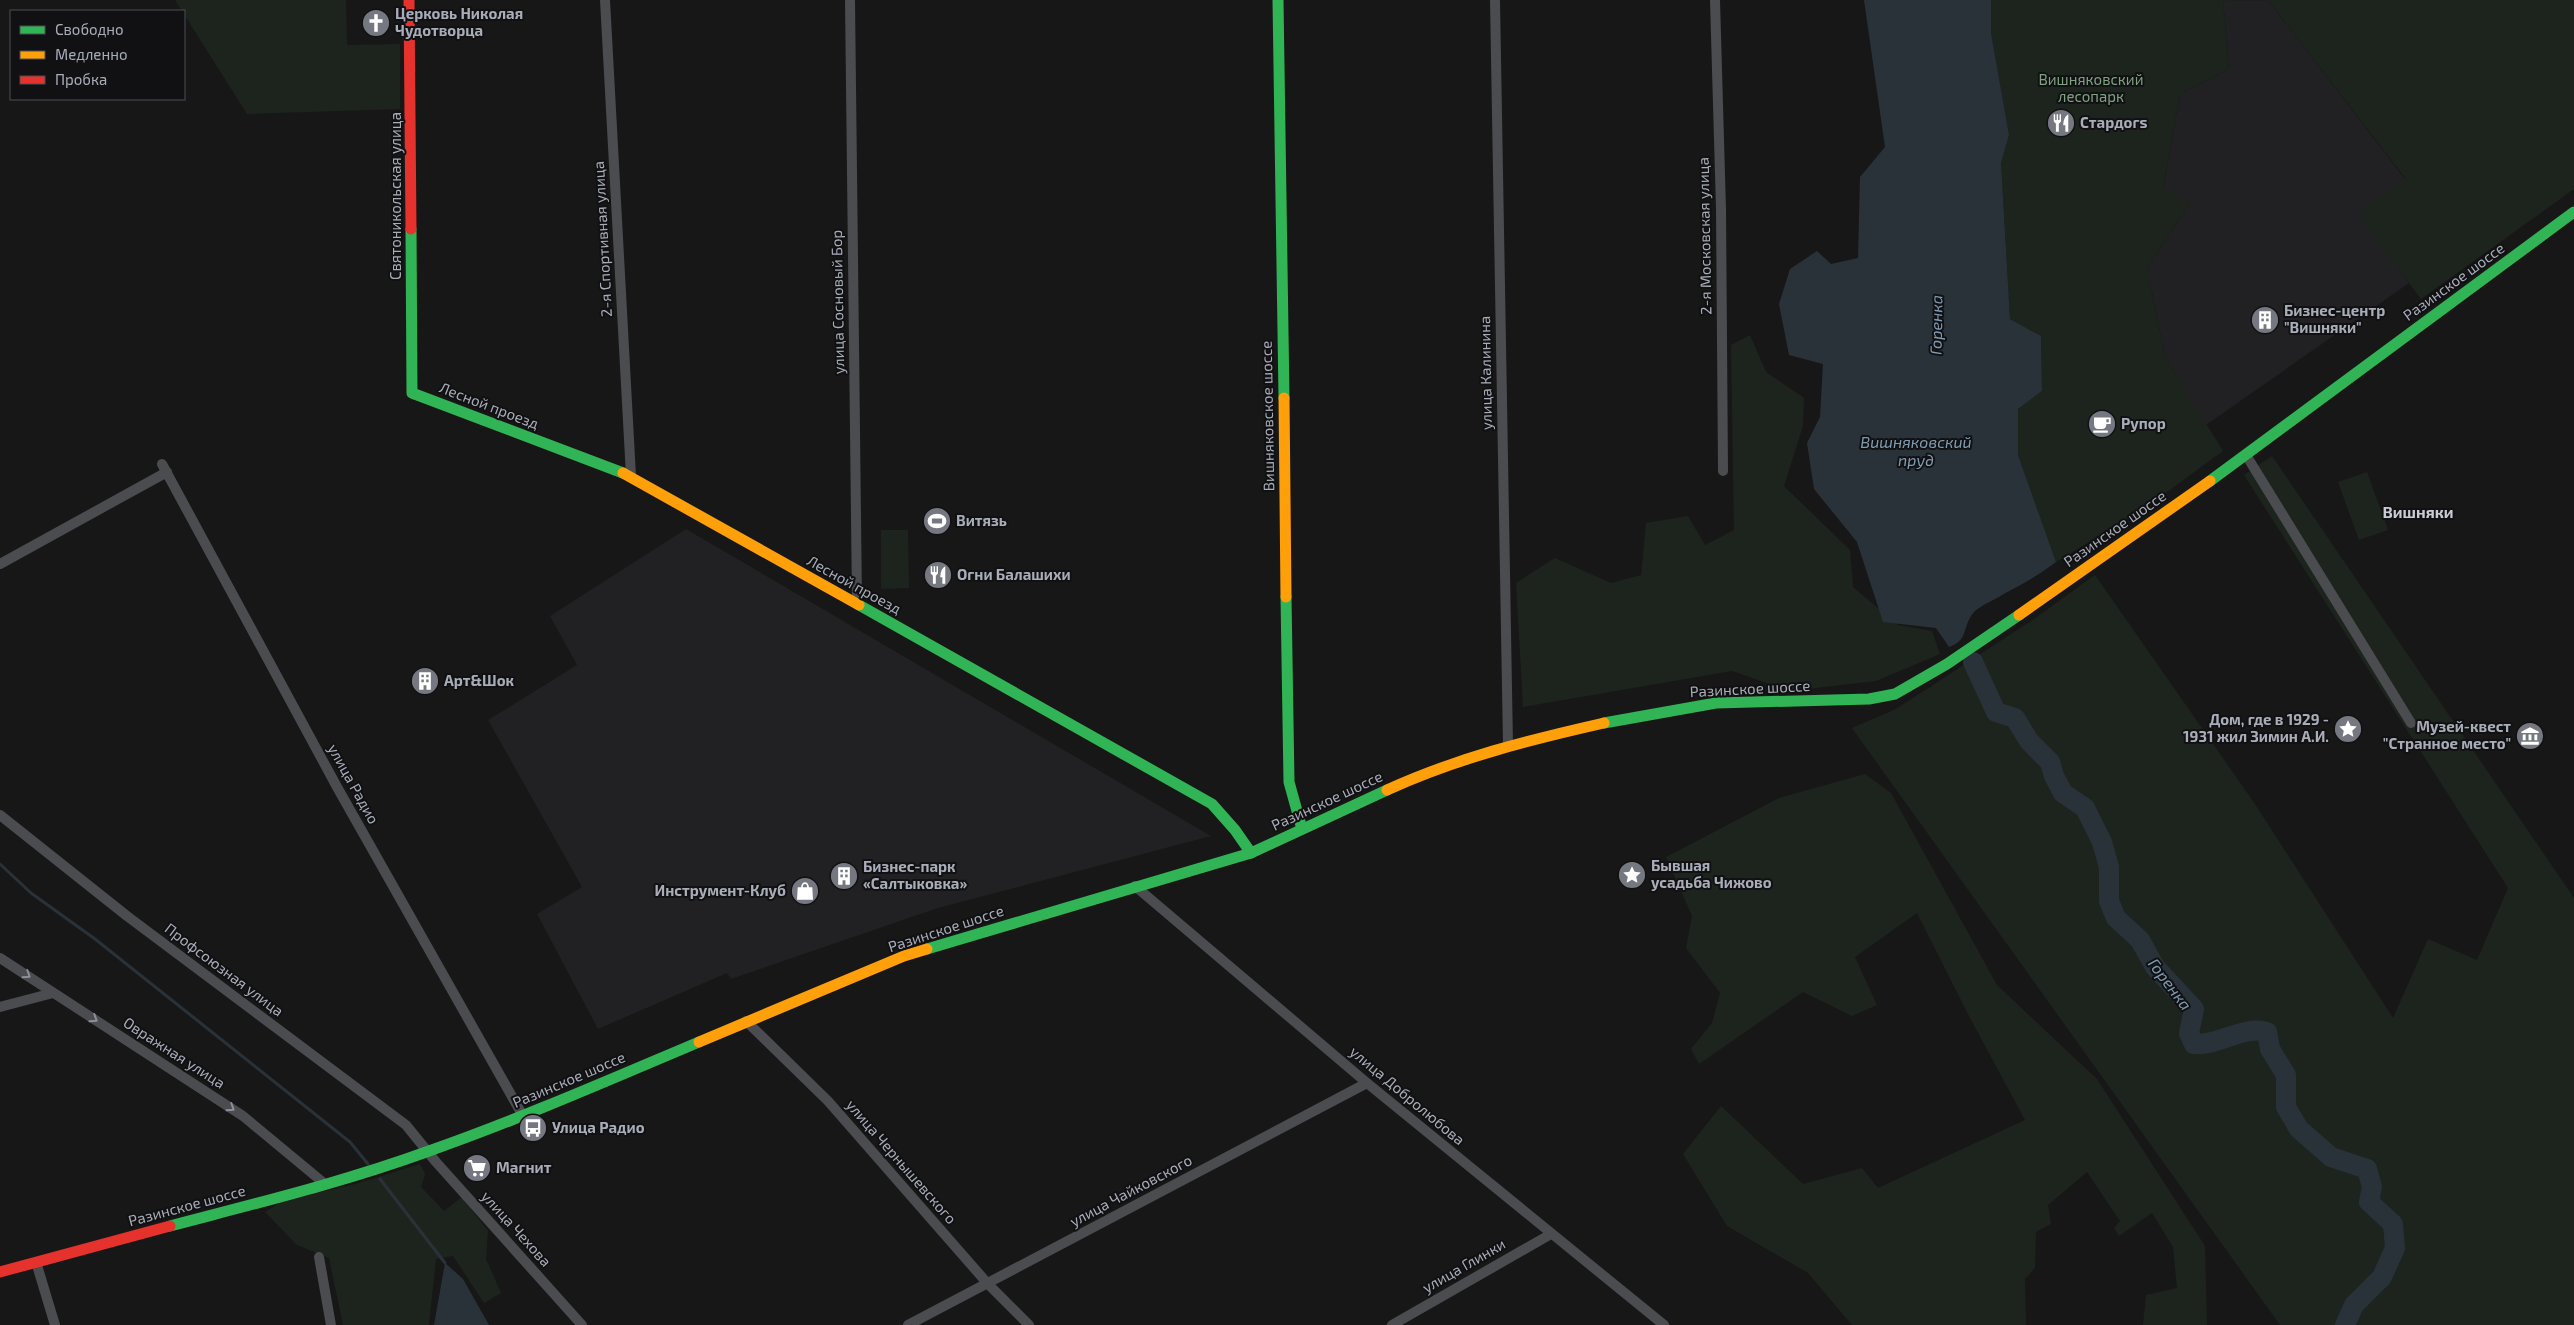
<svg xmlns="http://www.w3.org/2000/svg" width="2574" height="1325" viewBox="0 0 2574 1325" font-family="'Exo 2',sans-serif">
	<style>
		.built { fill: #212123 }
		.green { fill: #1d241e }
		.water { fill: #2a3239 }
		.lines { fill: none; stroke-linecap: round; stroke-linejoin: round }
		.stream { stroke: #2a3239; stroke-width: 3 }
		.river { stroke: #2a3239; stroke-width: 20 }
		.street { stroke: #4b4c50; stroke-width: 10 }
		.fast { stroke: #30b455; stroke-width: 11 }
		.slow { stroke: #ff9f0a; stroke-width: 11 }
		.jam { stroke: #e5322d; stroke-width: 11 }
		.oneway { stroke: #8c9099 }
		.labels { text-anchor: middle; stroke-width: 4; stroke-linejoin: round; paint-order: stroke }
		.poi-label { font-size: 15px; font-weight: bold; fill: #a8adb8; stroke: #111113; text-anchor: start }
		.park-label { font-size: 15px; fill: #7fa381; stroke: #111113 }
		.street-label { font-size: 15px; fill: #a8adb8; stroke: #111113 }
		.water-label { font-size: 16px; font-style: italic; fill: #7f9bb3; stroke: #111113 }
		.neighbourhood-label { font-size: 16px; font-weight: bold; fill: #c9ccd4; stroke: #111113 }
	</style>
	<rect width="100%" height="100%" fill="#171717"/>
	<g class="built">
		<path d="M2268,0L2405,179L2358,214L2409,283L2206,425L2165,357L2147,268L2190,202L2163,189L2180,94L2229,69L2223,1Z"/>
		<path d="M686,529L1211,836L938,908L731,979L727,973L598,1029L537,914L582,887L488,720L577,665L550,616Z"/>
	</g>
	<g class="green">
		<path d="M175,0H346L347,45L400,44V109L247,114Z"/>
		<path d="M1991,0H2266L2223,1L2229,69L2180,94L2163,188L2190,202L2147,268L2165,357L2223,451L2145,508L2056,562L2018,455V409L2042,391L2041,336L2010,319L2001,163L2009,135L1991,33Z"/>
		<path d="M2268,0H2574V189L2421,299L2357,214L2405,178Z"/>
		<path d="M1750,335L1766,372L1804,398L1803,426L1784,486L1850,550L1853,587L1898,625L1932,631L1940,654L1876,681L1790,691L1732,671L1523,707L1516,583L1555,558L1611,583L1641,575L1646,523L1688,516L1705,545L1734,530L1731,345Z"/>
		<path d="M2272,456L2574,898V1325H2280L1852,728L1896,709L2034,619L2095,575L2255,804L2393,1018L2428,939L2477,960L2508,888L2244,475Z"/>
		<path d="M2367,472L2388,530L2359,540L2338,482Z"/>
		<path d="M881,530H908L909,588L881,589Z"/>
		<path d="M1865,774L1891,793L1997,985L2097,1079L2205,1246L2207,1325H2143L2146,1295L2177,1288L2173,1247L2152,1213L2119,1236L2114,1228L2120,1221L2087,1172L2048,1205L2051,1224L2036,1232L2035,1268L2025,1279L2026,1325H1852L1808,1273L1727,1226L1683,1154L1721,1106L1803,1184L1862,1168L1878,1188L2025,1120L1970,1018L1917,913L1855,957L1877,1005L1852,1016L1803,992L1699,1064L1691,1049L1712,1023L1720,993L1686,948L1692,916L1666,857L1779,798Z"/>
		<path d="M420,1164L425,1174L421,1187L444,1211L462,1197L488,1231L486,1259L501,1293L484,1303L453,1256L436,1259L429,1325H343L329,1258L297,1245L265,1212L281,1202L355,1184Z"/>
	</g>
	<g class="water">
		<path d="M1864,0H1991V33L2009,135L2001,163L2010,319L2041,336L2042,391L2018,409V455L2056,562C2039,575 2021,585 2002,595C1994,600 1982,605 1975,611C1961,626 1970,640 1949,647L1936,628L1883,622L1857,542L1814,489L1807,443L1820,417L1823,364L1789,355L1779,304L1790,269L1817,251L1831,264L1858,258L1860,177L1885,147Z"/>
		<path d="M445,1263L463,1279L489,1325H434Z"/>
	</g>
	<g class="lines">
		<g class="stream">
			<path d="M0,864L31,893L95,939L350,1142L368,1164"/>
			<path d="M380,1179L445,1263"/>
		</g>
		<path class="river" d="M1973,662L1996,712L2015,718L2029,741L2050,762L2054,776L2063,793L2085,808L2102,842L2109,867V901L2116,918L2140,940L2155,967L2194,1009L2189,1033L2194,1044C2219,1046 2243,1025 2267,1032L2270,1049L2286,1075V1107L2299,1129L2331,1157L2367,1169L2372,1187L2369,1202L2393,1224L2395,1248L2382,1277L2354,1305L2345,1325"/>
		<g class="street">
			<path d="M605,0L631,476"/>
			<path d="M850,0L857,603"/>
			<path d="M1495,0L1508,745"/>
			<path d="M1715,0L1721,209L1723,471"/>
			<path d="M2246,455L2411,723"/>
			<path d="M162,464L337,787L523,1116"/>
			<path d="M0,564L167,472"/>
			<path d="M0,815L127,916L406,1125L436,1162L582,1325"/>
			<path d="M1135,886L1367,1083L1664,1325"/>
			<path d="M0,958L243,1116L325,1184"/>
			<path d="M0,1007L53,993"/>
			<path d="M746,1021L828,1101L988,1284L1029,1325"/>
			<path d="M319,1257L331,1325"/>
			<path d="M36,1262L55,1325"/>
			<path d="M908,1325L1367,1083"/>
			<path d="M1392,1325L1551,1234"/>
		</g>
		<g class="fast">
			<path d="M1278,0L1284,398"/>
			<path d="M411,229L412,393L623,473"/>
			<path d="M2210,481L2574,212"/>
			<path d="M1286,597L1289,782L1302,829"/>
			<path d="M859,605L1212,804L1235,830L1251,853"/>
			<path d="M1604,723L1716,703L1869,699L1895,694L1947,664L2019,615"/>
			<path d="M927,949L1251,853L1387,790"/>
			<path d="M170,1226C257,1203 344,1182 429,1151C520,1119 609,1080 699,1042"/>
		</g>
		<g class="slow">
			<path d="M1284,398L1286,597"/>
			<path d="M623,473L859,605"/>
			<path d="M2019,615L2210,481"/>
			<path d="M1387,790C1457,758 1529,740 1604,723"/>
			<path d="M699,1042L904,956L927,949"/>
		</g>
		<g class="jam">
			<path d="M409,0L411,229"/>
			<path d="M0,1272L170,1226"/>
		</g>
	</g>
	<defs><path id="oneway-chevron" d="M-2-3.5L2.5 0L-2 3.5" fill="none" stroke-width="1.6" stroke-linecap="round" stroke-linejoin="round" transform="scale(1.25)"/></defs>
	<g class="oneway">
		<use href="#oneway-chevron" transform="translate(27 975) rotate(33)"/>
		<use href="#oneway-chevron" transform="translate(94 1019) rotate(33)"/>
		<use href="#oneway-chevron" transform="translate(231 1108) rotate(33)"/>
	</g>
	<defs>
		<symbol id="church-disc" viewBox="-11 -11 22 22"><circle r="9.5" fill="#757880" stroke="#111113"/><path d="M-1.2-6h2.4v3.5h3.3v2.4h-3.3V6h-2.4V-.1h-3.3v-2.4h3.3Z" fill="#fff"/></symbol>
		<symbol id="restaurant-disc" viewBox="-11 -11 22 22"><circle r="9.5" fill="#757880" stroke="#111113"/><path d="M-5-6h1v4h1v-4h1v4h1v-4h1v5L-1.5 .5V6h-2V.5L-5-1ZM5-6V6H3V1.5H1.5Q1.5-4 5-6Z" fill="#fff"/></symbol>
		<symbol id="building-disc" viewBox="-11 -11 22 22"><circle r="9.5" fill="#757880" stroke="#111113"/><path d="M-4-6H4V6H1V3H-1V6H-4ZM-2.5-4.3h1.7v1.8h-1.7ZM.8-4.3h1.7v1.8H.8ZM-2.5-1h1.7V.8h-1.7ZM.8-1h1.7V.8H.8Z" fill="#fff"/></symbol>
		<symbol id="cafe-disc" viewBox="-11 -11 22 22"><circle r="9.5" fill="#757880" stroke="#111113"/><path d="M-5.5-4.5H6V0H3Q3 3.5 0 3.5H-2.5Q-5.5 3.5-5.5 0ZM3-3.2v2h1.7v-2ZM-6 4.5H4V6H-6Z" fill="#fff"/></symbol>
		<symbol id="stadium-disc" viewBox="-11 -11 22 22"><circle r="9.5" fill="#757880" stroke="#111113"/><path d="M0-5a6.5 5 0 1 0 0 10a6.5 5 0 1 0 0-10ZM-3.5-1.8h7v3.6h-7Z" fill="#fff"/></symbol>
		<symbol id="sight-disc" viewBox="-11 -11 22 22"><circle r="9.5" fill="#757880" stroke="#111113"/><path d="M0-6L1.8-2.2L6-1.7L2.9 1.2L3.7 5.4L0 3.3L-3.7 5.4L-2.9 1.2L-6-1.7L-1.8-2.2Z" fill="#fff"/></symbol>
		<symbol id="museum-disc" viewBox="-11 -11 22 22"><circle r="9.5" fill="#757880" stroke="#111113"/><path d="M0-6L6-3V-2H-6V-3ZM-5-1h2V3h-2ZM-1-1h2V3h-2ZM3-1h2V3H3ZM-6 4H6V6H-6Z" fill="#fff"/></symbol>
		<symbol id="shop-disc" viewBox="-11 -11 22 22"><circle r="9.5" fill="#757880" stroke="#111113"/><path d="M-5-2.5h2.3a2.7 3.5 0 0 1 5.4 0H5L5.5 6h-11ZM-1.5-2.5h3a1.5 2.3 0 0 0-3 0Z" fill="#fff"/></symbol>
		<symbol id="bus-disc" viewBox="-11 -11 22 22"><circle r="9.5" fill="#757880" stroke="#111113"/><path d="M-5-6H5V4H4V6H2V4H-2V6H-4V4H-5ZM-3.5-4V0h7V-4ZM-3.5 1.2v1.5H-2V1.2ZM2 1.2v1.5H3.5V1.2Z" fill="#fff"/></symbol>
		<symbol id="supermarket-disc" viewBox="-11 -11 22 22"><circle r="9.5" fill="#757880" stroke="#111113"/><path d="M-6-5.5h2.5l.6 2H6L4.5 2H-2.5L-4.4-4H-6ZM-1.5 3.2a1.3 1.3 0 1 0 .1 0ZM3 3.2a1.3 1.3 0 1 0 .1 0Z" fill="#fff"/></symbol>
	</defs>
	<g fill-rule="evenodd">
		<use href="#church-disc" x="360" y="7" width="32" height="32"/>
		<use href="#restaurant-disc" x="2045" y="107" width="32" height="32"/>
		<use href="#building-disc" x="2249" y="304" width="32" height="32"/>
		<use href="#cafe-disc" x="2086" y="408" width="32" height="32"/>
		<use href="#stadium-disc" x="921" y="505" width="32" height="32"/>
		<use href="#restaurant-disc" x="922" y="559" width="32" height="32"/>
		<use href="#building-disc" x="409" y="665" width="32" height="32"/>
		<use href="#sight-disc" x="2332" y="713" width="32" height="32"/>
		<use href="#museum-disc" x="2514" y="720" width="32" height="32"/>
		<use href="#sight-disc" x="1616" y="859" width="32" height="32"/>
		<use href="#building-disc" x="828" y="860" width="32" height="32"/>
		<use href="#shop-disc" x="789" y="875" width="32" height="32"/>
		<use href="#bus-disc" x="517" y="1112" width="32" height="32"/>
		<use href="#supermarket-disc" x="461" y="1152" width="32" height="32"/>
	</g>
	<g class="labels">
		<g class="poi-label">
			<text x="395" y="19">Церковь Николая<tspan x="395" dy="17">Чудотворца</tspan></text>
			<text x="2080" y="128">Стардогs</text>
			<text x="2284" y="316">Бизнес-центр<tspan x="2284" dy="17">"Вишняки"</tspan></text>
			<text x="2121" y="429">Рупор</text>
			<text x="956" y="526">Витязь</text>
			<text x="957" y="580">Огни Балашихи</text>
			<text x="444" y="686">Арт&amp;Шок</text>
			<text x="2329" y="725" text-anchor="end">Дом, где в 1929 -<tspan x="2329" dy="17">1931 жил Зимин А.И.</tspan></text>
			<text x="2511" y="732" text-anchor="end">Музей-квест<tspan x="2511" dy="17">"Странное место"</tspan></text>
			<text x="1651" y="871">Бывшая<tspan x="1651" dy="17">усадьба Чижово</tspan></text>
			<text x="863" y="872">Бизнес-парк<tspan x="863" dy="17">«Салтыковка»</tspan></text>
			<text x="786" y="896" text-anchor="end">Инструмент-Клуб</text>
			<text x="552" y="1133">Улица Радио</text>
			<text x="496" y="1173">Магнит</text>
		</g>
		<g class="park-label">
			<text x="2091" y="85">Вишняковский<tspan x="2091" dy="17">лесопарк</tspan></text>
		</g>
		<g class="street-label">
			<text transform="translate(396 196) rotate(-90)" y="5">Святоникольская улица</text>
			<text transform="translate(1705 236) rotate(-91)" y="5">2-я Московская улица</text>
			<text transform="translate(603 239) rotate(-93)" y="5">2-я Спортивная улица</text>
			<text transform="translate(2454 282) rotate(-36)" y="5">Разинское шоссе</text>
			<text transform="translate(838 302) rotate(-91)" y="5">улица Сосновый Бор</text>
			<text transform="translate(1486 373) rotate(-91)" y="5">улица Калинина</text>
			<text transform="translate(489 406) rotate(21)" y="5">Лесной проезд</text>
			<text transform="translate(1268 416) rotate(-91)" y="5">Вишняковское шоссе</text>
			<text transform="translate(2115 529) rotate(-35)" y="5">Разинское шоссе</text>
			<text transform="translate(854 585) rotate(29)" y="5">Лесной проезд</text>
			<text transform="translate(1750 689) rotate(-3)" y="5">Разинское шоссе</text>
			<text transform="translate(353 784) rotate(61)" y="5">улица Радио</text>
			<text transform="translate(1327 801) rotate(-25)" y="5">Разинское шоссе</text>
			<text transform="translate(946 929) rotate(-18)" y="5">Разинское шоссе</text>
			<text transform="translate(224 970) rotate(37)" y="5">Профсоюзная улица</text>
			<text transform="translate(174 1053) rotate(33)" y="5">Овражная улица</text>
			<text transform="translate(569 1080) rotate(-23)" y="5">Разинское шоссе</text>
			<text transform="translate(1407 1096) rotate(40)" y="5">улица Добролюбова</text>
			<text transform="translate(901 1162) rotate(49)" y="5">улица Чернышевского</text>
			<text transform="translate(1131 1191) rotate(-28)" y="5">улица Чайковского</text>
			<text transform="translate(187 1206) rotate(-15)" y="5">Разинское шоссе</text>
			<text transform="translate(516 1229) rotate(48)" y="5">улица Чехова</text>
			<text transform="translate(1464 1266) rotate(-30)" y="5">улица Глинки</text>
		</g>
		<g class="water-label">
			<text transform="translate(1936 325) rotate(-89)" y="6">Горенка</text>
			<text x="1916" y="448">Вишняковский<tspan x="1916" dy="18">пруд</tspan></text>
			<text transform="translate(2170 984) rotate(53)" y="6">Горенка</text>
		</g>
		<g class="neighbourhood-label">
			<text x="2418" y="518">Вишняки</text>
		</g>
	</g>
	<rect x="10" y="10" width="175" height="90" fill="#111113" stroke="#4d4f55"/>
	<rect x="20" y="26" width="25" height="8" fill="#30b455" stroke="#4d4f55"/>
	<text x="55" y="35" font-size="15" fill="#a8adb8">Свободно</text>
	<rect x="20" y="51" width="25" height="8" fill="#ff9f0a" stroke="#4d4f55"/>
	<text x="55" y="60" font-size="15" fill="#a8adb8">Медленно</text>
	<rect x="20" y="76" width="25" height="8" fill="#e5322d" stroke="#4d4f55"/>
	<text x="55" y="85" font-size="15" fill="#a8adb8">Пробка</text>
</svg>
